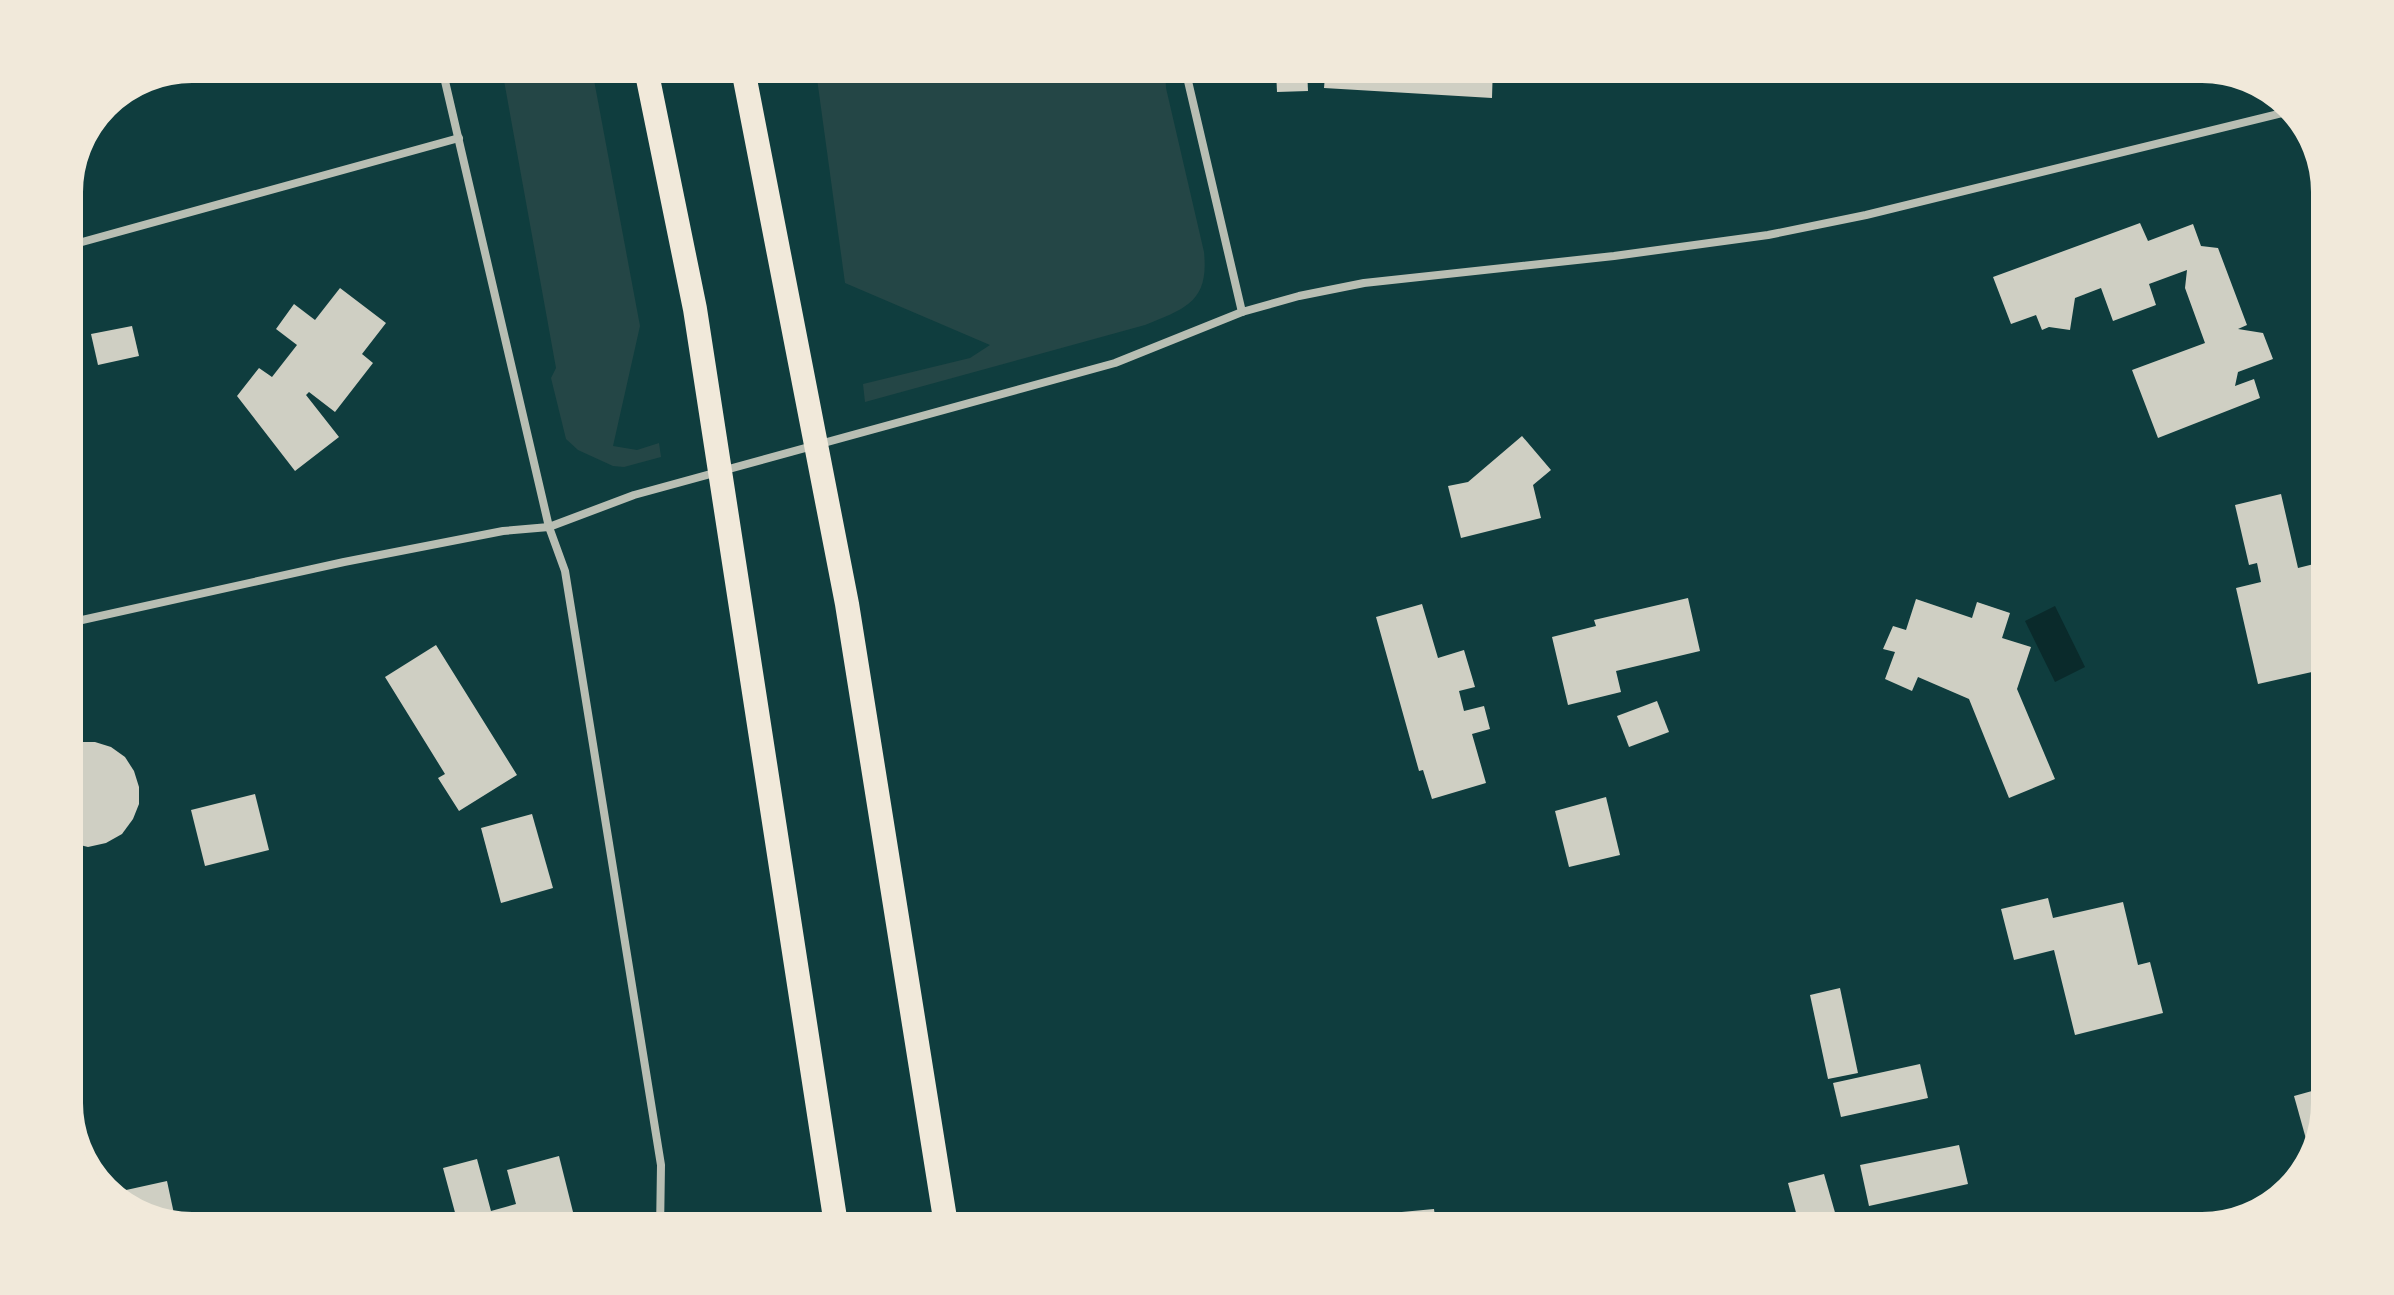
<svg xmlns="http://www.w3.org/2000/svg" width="2394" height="1295" viewBox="0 0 2394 1295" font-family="Overpass,sans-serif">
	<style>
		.green { fill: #244646 }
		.water { fill: #0a2a2b }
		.building { fill: #cfcfc3 }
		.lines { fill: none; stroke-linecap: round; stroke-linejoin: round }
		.minor { stroke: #b8beb3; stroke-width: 8 }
		.motorway { stroke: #f1e9da; stroke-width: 24 }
		.rim { fill: none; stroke: #f1e9da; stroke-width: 10 }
	</style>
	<rect width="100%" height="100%" fill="#0f3d3e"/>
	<g class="green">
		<path d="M501,64H591L640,326L613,446L637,450L659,443L661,457L624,467L613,466L578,450L566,439L551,378L556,368Z"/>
		<path d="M815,64H1165L1166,88L1204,252C1209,301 1187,308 1145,325L865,402L863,384L970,358L990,345L845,283Z"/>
	</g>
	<path class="water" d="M2055,606L2085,667L2055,682L2025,621Z"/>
	<g class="building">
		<path d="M1326,64H1493L1492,98L1324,88Z"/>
		<path d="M1307,69L1308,91L1277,92L1276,70Z"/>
		<path d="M2140,223L2148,241L2193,224L2201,246L2218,248L2247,325L2238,329L2263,333L2273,359L2238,372L2235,386L2254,379L2260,398L2158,438L2132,370L2205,343L2185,288L2187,270L2149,284L2156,305L2113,321L2101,288L2075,298L2070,330L2049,327L2042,330L2036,315L2011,324L1993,277Z"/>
		<path d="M340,288L386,323L362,354L373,363L335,412L309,392L306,395L339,437L295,471L237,396L259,368L272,377L297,345L276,329L294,304L315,320Z"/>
		<path d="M132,326L139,356L98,365L91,334Z"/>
		<path d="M1522,436L1551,470L1533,485L1541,518L1461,538L1448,486L1468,482Z"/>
		<path d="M2281,494L2298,568L2318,563L2330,614V668L2258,684L2236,588L2261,582L2257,563L2249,565L2235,505Z"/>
		<path d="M1688,598L1700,651L1616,671L1621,692L1568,705L1552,637L1596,626L1594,620Z"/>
		<path d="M1916,599L1972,618L1977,602L2010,613L2002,638L2031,647L2017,689L2055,779L2009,798L1969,699L1918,677L1912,691L1885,679L1895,652L1883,649L1893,626L1906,630Z"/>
		<path d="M1422,604L1438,658L1464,650L1475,687L1459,691L1464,711L1484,706L1490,729L1472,734L1486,783L1432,799L1423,770L1419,771L1376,617Z"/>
		<path d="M436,645L517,775L459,811L438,778L445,774L385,677Z"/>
		<path d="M1657,701L1669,732L1629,747L1617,716Z"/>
		<path d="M78,742H95L111,747L125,757L134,771L139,787V804L133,819L122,834L106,843L88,847L64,841V746Z"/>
		<path d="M255,794L269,850L205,866L191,810Z"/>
		<path d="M1606,797L1620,855L1569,867L1555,811Z"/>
		<path d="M532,814L553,888L501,903L481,828Z"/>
		<path d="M2048,898L2053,918L2123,902L2138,965L2150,962L2163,1013L2075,1035L2054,950L2014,960L2001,909Z"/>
		<path d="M1840,988L1858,1073L1828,1079L1810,995Z"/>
		<path d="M1920,1064L1928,1098L1841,1117L1833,1083Z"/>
		<path d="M2330,1086V1103L2317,1160L2313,1164L2294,1096Z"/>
		<path d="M1959,1145L1968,1184L1869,1206L1860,1165Z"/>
		<path d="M559,1156L577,1228L566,1231H460L443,1168L477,1159L491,1211L516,1204L507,1170Z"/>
		<path d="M1824,1174L1838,1223L1801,1231L1788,1183Z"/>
		<path d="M167,1181L177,1228L135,1218L108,1194Z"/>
		<path d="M1434,1209L1437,1231H1339L1337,1218Z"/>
		<path d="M1926,1217L1929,1231H1876V1230Z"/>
	</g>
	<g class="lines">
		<g class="minor">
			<path d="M441,64L549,527L565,571L661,1165L660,1231"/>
			<path d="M1184,64L1242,312"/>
			<path d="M64,247L459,138"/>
			<path d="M64,624L344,562L503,531L549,527L634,495L1115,363L1242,312L1299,296L1364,283L1614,256L1768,235L1866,215L2295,110"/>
		</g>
		<g class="motorway">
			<path d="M645,64L695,309L837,1231"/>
			<path d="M742,64L847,604L947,1231"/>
		</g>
	</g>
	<path d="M0 0H2394V1295H0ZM192 78H2202A114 114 0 0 1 2316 192V1103A114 114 0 0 1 2202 1217H192A114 114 0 0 1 78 1103V192A114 114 0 0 1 192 78Z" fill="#f1e9da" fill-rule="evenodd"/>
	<path class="rim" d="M192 78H2202A114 114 0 0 1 2316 192V1103A114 114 0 0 1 2202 1217H192A114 114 0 0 1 78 1103V192A114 114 0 0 1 192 78Z"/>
</svg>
